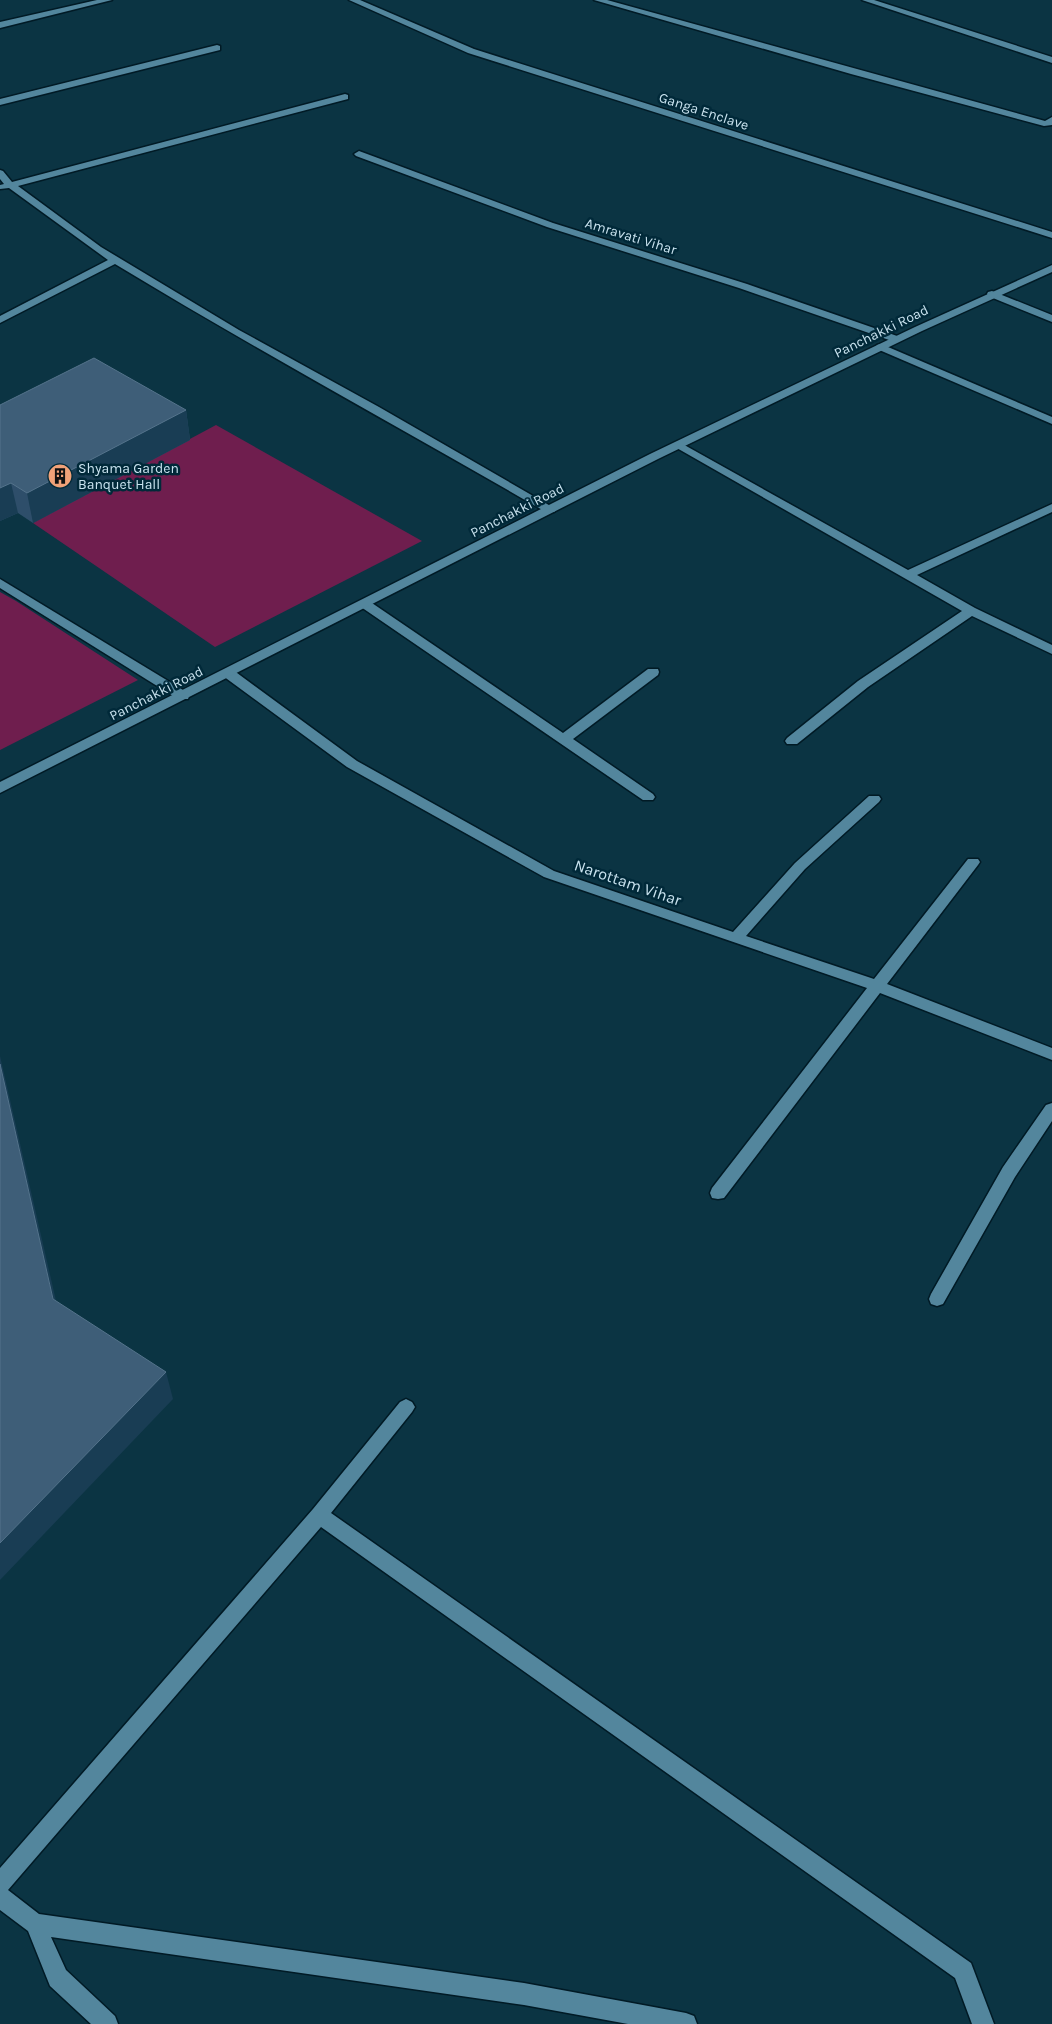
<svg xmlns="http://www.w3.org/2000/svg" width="1052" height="2024" viewBox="0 0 1052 2024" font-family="Karla,sans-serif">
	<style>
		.green { fill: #6f1e4e }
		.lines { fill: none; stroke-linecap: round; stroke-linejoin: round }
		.minor-casing { stroke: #011a25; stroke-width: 3 }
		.secondary-casing { stroke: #011a25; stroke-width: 3 }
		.minor { fill: #53869d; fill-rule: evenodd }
		.secondary { fill: #53869d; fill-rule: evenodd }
		.wall { fill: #2e4e6a }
		.shaded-wall { fill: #193d54 }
		.building { fill: #3e5e78; stroke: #54738b }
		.labels { text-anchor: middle; stroke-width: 5; stroke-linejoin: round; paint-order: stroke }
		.far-street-label { font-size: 14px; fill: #c9e3ef; stroke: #002939 }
		.far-poi-label { font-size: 14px; fill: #c9e3ef; stroke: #002939; text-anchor: start }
		.street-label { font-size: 16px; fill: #c9e3ef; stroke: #002939 }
	</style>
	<rect width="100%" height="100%" fill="#0b3443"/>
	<g class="green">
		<path d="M216,425L422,541L215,647L33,523Z"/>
		<path d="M0,592L16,601L138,680L0,750Z"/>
	</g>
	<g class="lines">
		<defs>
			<g id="minor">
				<path d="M97,0H112L0,28V22Z"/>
				<path d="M349,0H360L474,49L1052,232V238L468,53Z"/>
				<path d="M594,0H607L1045,121L1052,117V125L1044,126L851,74Z"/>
				<path d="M862,0H874L1052,57V63Z"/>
				<path d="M217,45L220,46V50L0,105V99Z"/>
				<path d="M345,94L348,95V99L18,186L101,247L239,330L379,407L554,508L556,510L554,512H546C402,429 257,350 115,264L0,323V316L108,260L9,188L0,189V185L4,184L0,179V170L3,171L12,182Z"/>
				<path d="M359,151L553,223L747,284L900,337L901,339L896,342L892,341L739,288L547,227L356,156L354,154Z"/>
				<path d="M992,291L1052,315V322L988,296L987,294L988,292Z"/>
				<path d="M881,344L1052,417V424L877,349L876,347L877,345Z"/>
				<path d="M679,442L908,570L1052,504V512L917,575L975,608L1052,645V654L972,616L868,687L797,744H787L785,741L787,738L858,681L962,611L675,447L673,445Z"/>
				<path d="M0,579L188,693L189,696L188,699H178L0,588Z"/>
				<path d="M365,600L369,601L563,733L648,669H658L659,672L658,675L573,739L653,794L655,797L653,800H643L361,607L359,604Z"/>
				<path d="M228,669L233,670L357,761L554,871L733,932L795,863L869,796H879L881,799L879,802L805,869L746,936L874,979L968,859H978L980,862L978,865L887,984L1052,1048V1060L880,993L724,1198L718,1199L712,1198L710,1193L712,1188L867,988L544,877L347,767L223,676L222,673Z"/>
				<path d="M1052,1103V1121L1015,1177L943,1304L937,1306L931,1304L929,1299L931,1294L1003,1167L1046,1105Z"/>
				<path d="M406,1399L412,1402L415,1407L412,1412L331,1513L971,1963L994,2024H972L955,1978L321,1527L8,1890L39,1914L524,1983L686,2013L694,2016L697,2024H628L524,2005L51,1937L66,1970L115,2016L118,2024H91L50,1986L28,1931L0,1910V1868L313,1509L400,1402Z"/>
			</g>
			<path id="secondary" d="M1052,265V272L922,331L658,459L0,793V782L650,454L915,327Z"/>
		</defs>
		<use href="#minor" class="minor-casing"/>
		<use href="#secondary" class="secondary-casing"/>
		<use href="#minor" class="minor"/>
		<use href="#secondary" class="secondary"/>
	</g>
	<path class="wall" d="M0,405L186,410L190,440L33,523L18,513L0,521Z"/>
	<g class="shaded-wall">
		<path d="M186,410L190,440L33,523L27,493Z"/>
		<path d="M11,483L18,513L0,521V488Z"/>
		<path d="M0,1056L62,1327L53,1299L0,1064Z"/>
		<path d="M166,1372L173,1399L0,1580V1543Z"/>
	</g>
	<g class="building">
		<path d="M94,358L186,410L27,493L11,483L0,488V405Z"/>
		<path d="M0,1064L53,1299L166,1372L0,1543Z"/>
	</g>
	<defs>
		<symbol id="building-disc" viewBox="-11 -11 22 22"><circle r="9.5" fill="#f0a279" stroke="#002939"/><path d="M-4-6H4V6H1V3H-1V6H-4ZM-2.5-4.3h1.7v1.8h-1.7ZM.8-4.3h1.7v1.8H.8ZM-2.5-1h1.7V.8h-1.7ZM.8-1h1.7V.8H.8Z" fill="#111"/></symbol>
	</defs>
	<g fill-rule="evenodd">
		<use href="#building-disc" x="46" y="462" width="28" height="28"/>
	</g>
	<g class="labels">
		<g class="far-street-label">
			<text transform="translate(704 111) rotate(18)" y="5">Ganga Enclave</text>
			<text transform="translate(631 236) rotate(17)" y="5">Amravati Vihar</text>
			<text transform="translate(881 331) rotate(-26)" y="5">Panchakki Road</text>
			<text transform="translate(517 510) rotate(-27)" y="5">Panchakki Road</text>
			<text transform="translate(156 693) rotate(-27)" y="5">Panchakki Road</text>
		</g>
		<g class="far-poi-label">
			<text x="78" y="473">Shyama Garden<tspan x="78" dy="16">Banquet Hall</tspan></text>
		</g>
		<g class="street-label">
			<text transform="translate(628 882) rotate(19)" y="6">Narottam Vihar</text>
		</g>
	</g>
</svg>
